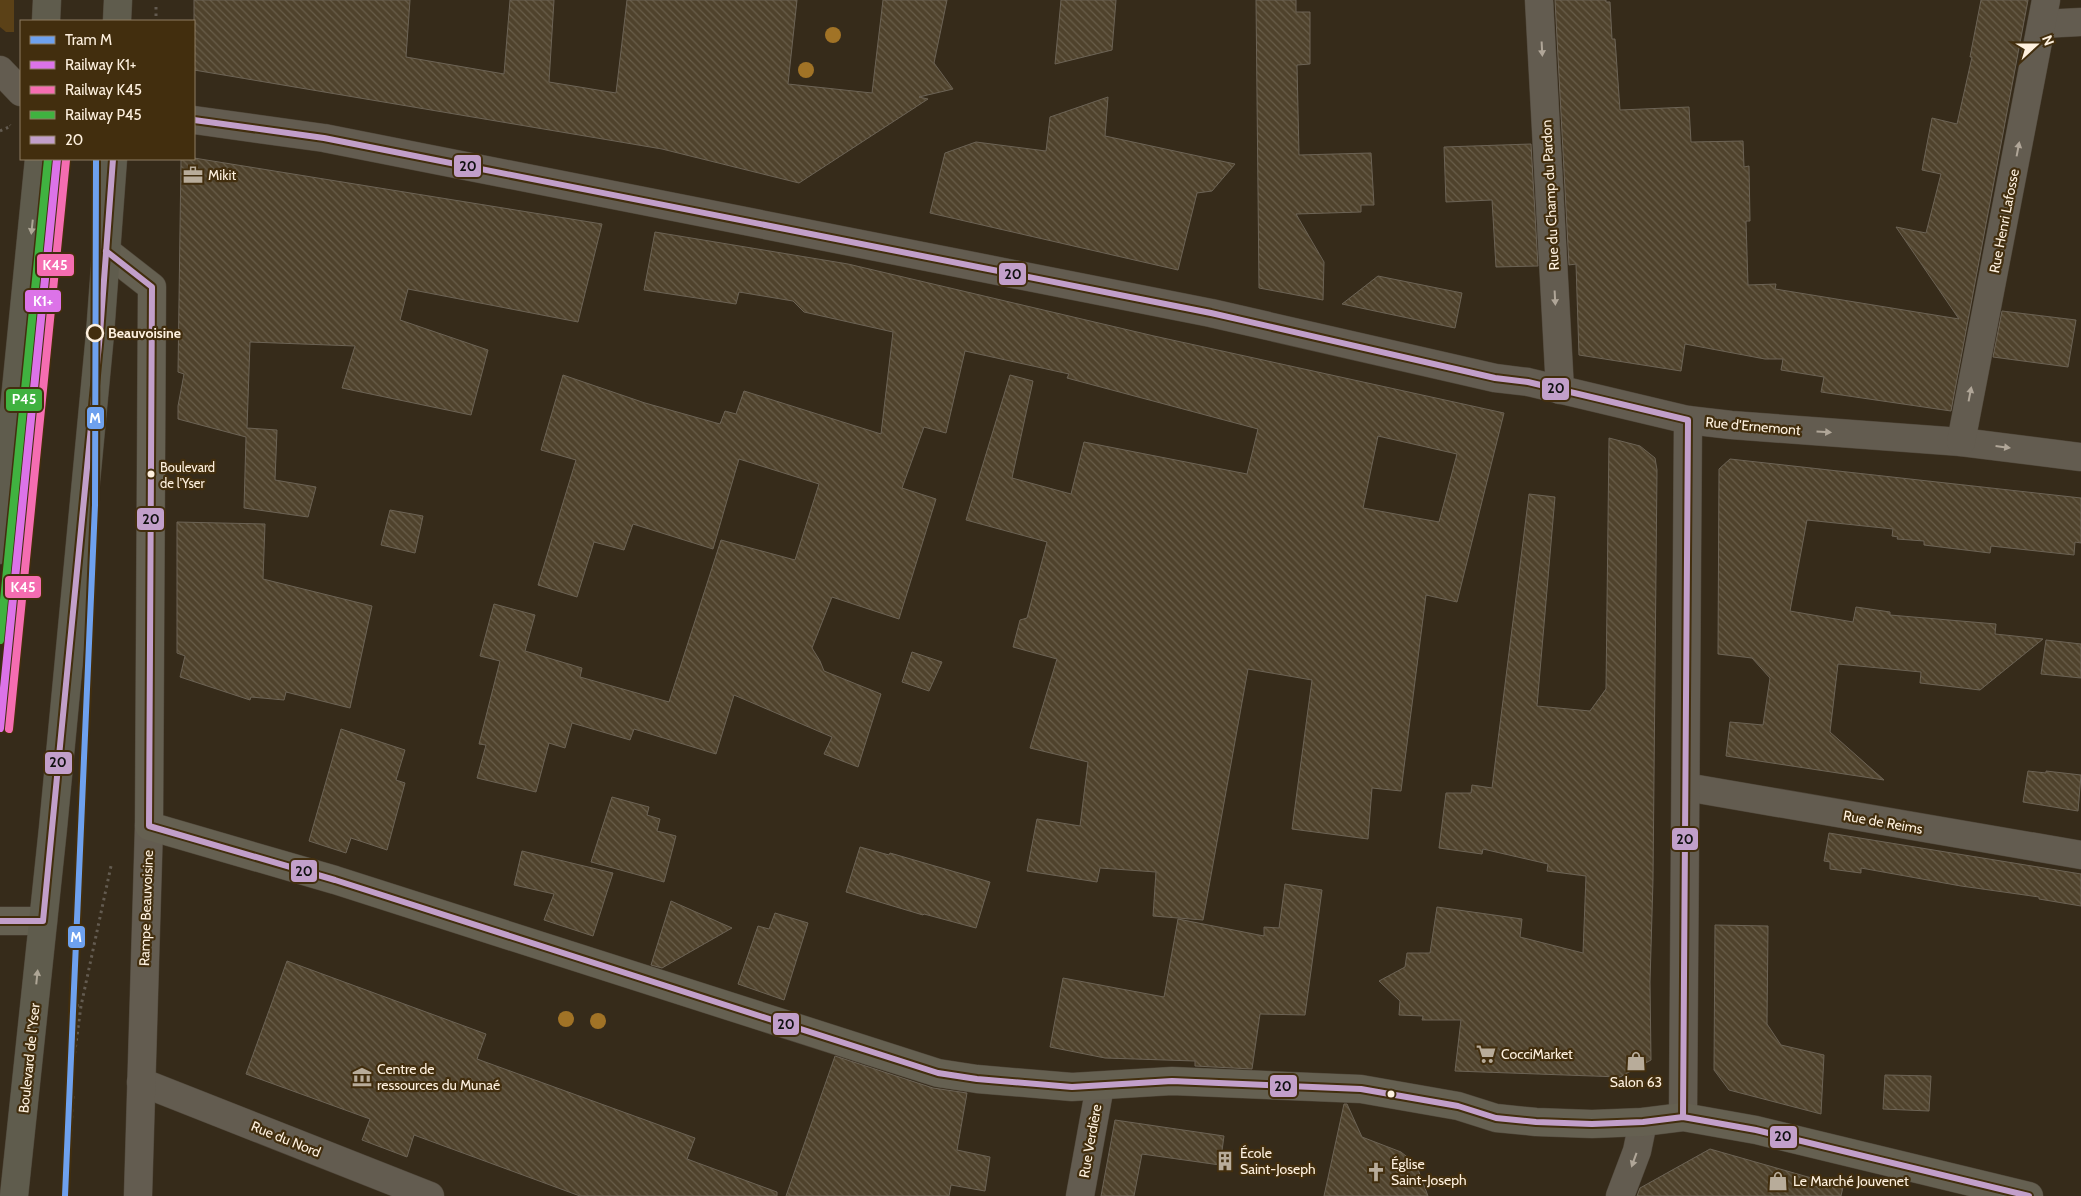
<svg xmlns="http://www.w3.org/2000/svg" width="2081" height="1196" viewBox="0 0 2081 1196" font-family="Cabin,sans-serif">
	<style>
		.green { fill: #5b4117 }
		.building { fill: url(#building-back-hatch); stroke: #6c6355; fill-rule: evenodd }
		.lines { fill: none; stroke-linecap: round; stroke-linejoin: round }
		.street-casing { stroke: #4e4538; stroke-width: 29 }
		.secondary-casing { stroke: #4e4538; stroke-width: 29 }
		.primary-casing { stroke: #4e4538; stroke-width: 29 }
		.path { stroke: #635b50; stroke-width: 3; stroke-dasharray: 2.5 4; stroke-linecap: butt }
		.street { stroke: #635c50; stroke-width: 28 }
		.secondary { stroke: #656051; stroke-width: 28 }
		.primary { stroke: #5f5c4d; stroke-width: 28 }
		.bus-1-casing { stroke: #422e0e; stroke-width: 10 }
		.bus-1 { stroke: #c29fca; stroke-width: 6 }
		.rail-1-casing { stroke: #422e0e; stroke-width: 11 }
		.rail-2-casing { stroke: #422e0e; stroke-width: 11 }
		.rail-3-casing { stroke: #422e0e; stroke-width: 11 }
		.rail-1 { stroke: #dc73e8; stroke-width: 8 }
		.rail-2 { stroke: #f56db1; stroke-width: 8 }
		.rail-3 { stroke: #40b240; stroke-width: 8 }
		.tram-1-casing { stroke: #422e0e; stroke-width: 10 }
		.tram-1 { stroke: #6ea1ee; stroke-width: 6 }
		.tree { fill: #a17326 }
		.oneway { fill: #b0a698 }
		.oneway2 { fill: #aea696 }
		.stop-dot { fill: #422e0e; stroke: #fef1df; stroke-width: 2.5 }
		.bus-dot { fill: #fef1df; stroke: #422e0e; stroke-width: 2 }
		.labels { text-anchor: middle; stroke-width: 4.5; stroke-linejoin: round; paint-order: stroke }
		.bus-label { font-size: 13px; fill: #fef1df; stroke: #422e0e; text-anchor: start }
		.poi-label { font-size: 14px; fill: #fef1df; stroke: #422e0e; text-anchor: start }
		.street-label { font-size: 14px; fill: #fef1df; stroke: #422e0e }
		.stop-label { font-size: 14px; font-weight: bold; fill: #fef1df; stroke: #422e0e; text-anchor: start }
		.line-badge { stroke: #422e0e; stroke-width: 2 }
		.badge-label { font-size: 14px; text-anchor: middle; font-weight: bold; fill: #fff }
		.pale-badge-label { font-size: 14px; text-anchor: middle; font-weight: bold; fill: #111 }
	</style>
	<defs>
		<pattern id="building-back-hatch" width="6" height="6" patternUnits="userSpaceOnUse" patternTransform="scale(1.25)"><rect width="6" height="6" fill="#4f422c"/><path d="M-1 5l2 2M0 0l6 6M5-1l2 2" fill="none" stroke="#695e4a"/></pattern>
	</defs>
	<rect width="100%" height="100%" fill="#362b1a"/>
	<path class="green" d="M0,0H14V32H6L0,27Z"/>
	<g class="building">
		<path d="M194,0H410L406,57L504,74L510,0H554L549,82L616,93L627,0H797L788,84L872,93L883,0H947L934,63L953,89L919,97L928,99L799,183L662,149L194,70Z"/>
		<path d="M1061,0H1116L1112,50L1055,64Z"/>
		<path d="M1256,0H1296V12H1310V64L1297,65L1299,155L1371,153L1374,205H1361V212L1296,214L1324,262L1323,300L1259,288Z"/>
		<path d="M1555,0H1606V2H1610L1612,39H1615L1620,110L1689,107L1691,142L1743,141L1744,167L1749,166L1750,221H1746L1748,285L1776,284L1775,289L1959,319L1896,227L1926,233L1941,174L1922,170L1932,118L1957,124L1972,57H1970L1981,0H2028L1951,411L1821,392L1824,377L1781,370L1783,359H1765L1685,344L1681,371L1579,355L1576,264L1569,265Z"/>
		<path d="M1108,97L1105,136L1235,164L1212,191L1197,193L1178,270L930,213L945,153L976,142L1046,151L1050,117Z"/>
		<path d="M1531,144L1538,266L1496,267L1492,200L1446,202L1444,147Z"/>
		<path d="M194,158L602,224L578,322L408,289L400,320L488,350L471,415L342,388L355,346L250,342L247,428L277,430L275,480L316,487L308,517L244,508L246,437L178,419V406L184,374L178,372L181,159Z"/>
		<path d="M655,232L848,264L1154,336L1504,413L1457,602L1426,595L1401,791L1372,788L1368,839L1292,829L1312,680L1248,669L1203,920L1153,916L1156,872L1100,868L1097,882L1027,871L1037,819L1080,826L1088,762L1030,748L1057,659L1013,647L1020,620L1027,618L1047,542L966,520L1010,375L1033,381L1012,478L1071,494L1084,442L1247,474L1258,429L1067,378L1069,374L965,351L946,433L924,427L902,488L936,499L899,619L832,597L812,648L820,661L824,671L881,694L858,767L824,754L832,737L734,695L716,754L634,729L630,740L572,723L565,748L549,743L536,792L477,778L486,745L479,744L500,661L480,656L494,604L535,615L525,651L582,668L580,677L669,702L721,540L795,560L819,484L739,459L713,549L633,524L624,550L594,542L577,597L538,585L576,460L541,450L563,375L645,403L720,424L725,411L736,414L744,391L881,434L893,332L804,312L793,301L739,292L736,304L644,290ZM1378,436L1457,454L1439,522L1363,508Z"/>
		<path d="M1378,276L1462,293L1455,328L1342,304Z"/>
		<path d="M2002,311L2076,320L2068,367L1993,357Z"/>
		<path d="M1609,438L1640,446L1655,458L1657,470L1653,880L1650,982L1651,1060L1620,1077L1455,1071L1461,1020H1422L1423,1016L1399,1015L1400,1001L1379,981L1405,967L1407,953H1430L1437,907L1522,919L1520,937L1583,953L1586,876L1547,871L1548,864L1483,849L1482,854L1439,848L1446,793H1471L1472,785L1492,788L1529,494L1555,497L1537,706L1590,711L1606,689Z"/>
		<path d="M1730,459L2081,498V543L2075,542L2074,555L1991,546L1990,553L1924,545V541L1897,539L1898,537L1892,536L1893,529L1807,520L1790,611L1853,622L1856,607L1890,612V615L1996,624L1995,634L2043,639L1980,690L1920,683L1921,672L1838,664L1830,732L1884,780L1726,756L1730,722L1763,725L1770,678L1752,658L1718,654L1719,469Z"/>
		<path d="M390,510L423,516L415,553L381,545Z"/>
		<path d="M177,522L265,524L263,579L372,606L350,708L286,692L284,700L251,697L250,700L180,677L185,656L177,653Z"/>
		<path d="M2046,640L2081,644V678L2041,674Z"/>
		<path d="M912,652L942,662L929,691L902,682Z"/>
		<path d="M341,729L405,750L396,780L405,783L387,850L351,838L346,853L309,841Z"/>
		<path d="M2028,771L2046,773V771L2081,775L2078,811L2023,802Z"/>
		<path d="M612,797L649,807L647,815L660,819L657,831L676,836L664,882L591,862Z"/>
		<path d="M1829,833L2081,874V906L2039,899V897L1961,886L1861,868V873L1830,869V862L1824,861Z"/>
		<path d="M860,847L889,855L890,853L990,882L976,928L924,914L923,915L846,892Z"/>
		<path d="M522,851L613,873L593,936L544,920L554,894L514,885Z"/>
		<path d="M1285,884L1322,890L1305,1015L1260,1014L1252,1069L1195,1066V1061L1105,1058L1050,1047L1063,978L1164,997L1178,919L1264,936V927L1279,928Z"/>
		<path d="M671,901L732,928L662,968L651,965Z"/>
		<path d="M775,913L808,923L784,1000L738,984L758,926L769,929Z"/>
		<path d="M1715,925L1768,926L1767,1024L1781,1045L1824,1055L1821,1114L1729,1090L1714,1070Z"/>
		<path d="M287,961L486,1034L477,1059L695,1138L687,1159L777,1192V1196H580L414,1135L407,1157L362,1140L370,1119L246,1074Z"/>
		<path d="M835,1056L933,1088L967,1093L957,1150L990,1157L985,1191L951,1185L949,1196H786Z"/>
		<path d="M1885,1075L1931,1076L1929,1111L1883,1109Z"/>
		<path d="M1344,1104H1347L1362,1137L1401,1152L1416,1164L1428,1196H1324Z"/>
		<path d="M1115,1120L1224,1136L1220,1165L1142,1154L1134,1196H1101Z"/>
		<path d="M1710,1149L1843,1187L1841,1196H1637L1640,1188Z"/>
	</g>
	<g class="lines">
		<defs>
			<g id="street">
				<path d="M1539,0L1560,390"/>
				<path d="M2042,24L2081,22"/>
				<path d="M0,70L21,92"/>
				<path d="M194,120L324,138L1211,313L1495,378L1528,382L1688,420L1731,425L1961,442L2081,457"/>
				<path d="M1961,442L2046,0"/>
				<path d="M1686,787L2081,855"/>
				<path d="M141,1082L430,1196"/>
				<path d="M1683,1117L1688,420"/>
				<path d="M138,1196L149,826"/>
				<path d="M1080,1196L1100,1086"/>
				<path d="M1620,1196L1637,1151L1643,1122"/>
			</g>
			<g id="secondary">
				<path d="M106,251L152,287L149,826L335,880L938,1073L977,1079L1072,1087L1172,1081L1361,1089L1458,1106L1496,1118L1536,1122L1592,1124L1643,1122L1683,1117L1756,1130L2029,1196"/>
				<path d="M0,921H43"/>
			</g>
			<g id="primary">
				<path d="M46,21L47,0"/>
				<path d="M117,21L118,0"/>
				<path d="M0,550L39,159"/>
				<path d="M14,1196L53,828L100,334L113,159"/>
			</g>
		</defs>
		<use href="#street" class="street-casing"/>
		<use href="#secondary" class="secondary-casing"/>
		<use href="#primary" class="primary-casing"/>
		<g class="path">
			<path d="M156,7V21"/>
			<path d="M0,131L11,126L10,125"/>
			<path d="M70,1004L81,1006"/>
			<path d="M67,1196L73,1097L71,1080L81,1006L111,866"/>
		</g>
		<use href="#street" class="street"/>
		<use href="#secondary" class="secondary"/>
		<use href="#primary" class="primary"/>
		<defs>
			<g id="bus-1">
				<path d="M194,120L324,138L1211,313L1495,378L1528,382L1688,420L1683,1117"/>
				<path d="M106,251L152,287L149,826L335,880L938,1073L977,1079L1072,1087L1172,1081L1361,1089L1458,1106L1496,1118L1536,1122L1592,1124L1643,1122L1683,1117L1756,1130L2029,1196"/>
				<path d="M0,921H43L100,334L113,159"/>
			</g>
		</defs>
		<use href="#bus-1" class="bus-1-casing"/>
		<use href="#bus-1" class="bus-1"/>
		<defs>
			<path id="rail-1" d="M0,728L57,159"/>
			<path id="rail-2" d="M9,729L66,160"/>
			<path id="rail-3" d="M0,640L48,159"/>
		</defs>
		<use href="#rail-1" class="rail-1-casing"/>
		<use href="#rail-2" class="rail-2-casing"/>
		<use href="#rail-3" class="rail-3-casing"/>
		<use href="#rail-1" class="rail-1"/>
		<use href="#rail-2" class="rail-2"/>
		<use href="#rail-3" class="rail-3"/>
		<defs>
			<path id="tram-1" d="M65,1196L95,505L96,159"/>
		</defs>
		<use href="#tram-1" class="tram-1-casing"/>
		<use href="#tram-1" class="tram-1"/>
	</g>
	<g class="tree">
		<circle cx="833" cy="35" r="8"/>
		<circle cx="806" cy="70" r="8"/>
		<circle cx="566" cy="1019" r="8"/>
		<circle cx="598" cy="1021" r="8"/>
	</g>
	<defs><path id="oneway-solid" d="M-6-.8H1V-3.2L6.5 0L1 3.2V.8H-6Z" transform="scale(1.25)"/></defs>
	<g class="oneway">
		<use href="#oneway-solid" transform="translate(1542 49) rotate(87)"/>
		<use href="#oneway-solid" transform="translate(2018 149) rotate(-79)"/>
		<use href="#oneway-solid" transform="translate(1555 298) rotate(87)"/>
		<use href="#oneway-solid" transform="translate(1970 394) rotate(-79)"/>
		<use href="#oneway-solid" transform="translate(1824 432) rotate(4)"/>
		<use href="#oneway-solid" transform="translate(2003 447) rotate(7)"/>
		<use href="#oneway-solid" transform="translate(1634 1160) rotate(110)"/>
	</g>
	<g class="oneway2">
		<use href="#oneway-solid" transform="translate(32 227) rotate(96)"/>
		<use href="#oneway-solid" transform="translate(37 977) rotate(-84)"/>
	</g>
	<defs>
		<symbol id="office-bare" viewBox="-9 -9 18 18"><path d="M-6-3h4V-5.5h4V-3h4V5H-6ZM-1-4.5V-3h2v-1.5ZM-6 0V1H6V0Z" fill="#b8ac9a" stroke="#422e0e" stroke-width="2.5" paint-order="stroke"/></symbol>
		<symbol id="supermarket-bare" viewBox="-9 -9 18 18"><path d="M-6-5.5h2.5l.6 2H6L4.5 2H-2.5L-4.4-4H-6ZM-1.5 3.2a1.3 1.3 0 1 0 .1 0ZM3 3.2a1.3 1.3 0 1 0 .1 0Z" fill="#b8ac9a" stroke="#422e0e" stroke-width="2.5" paint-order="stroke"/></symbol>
		<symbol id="shop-bare" viewBox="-9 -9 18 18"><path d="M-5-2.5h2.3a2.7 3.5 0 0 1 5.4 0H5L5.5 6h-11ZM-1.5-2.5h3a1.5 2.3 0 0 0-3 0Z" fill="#b8ac9a" stroke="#422e0e" stroke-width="2.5" paint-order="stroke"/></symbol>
		<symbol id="museum-bare" viewBox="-9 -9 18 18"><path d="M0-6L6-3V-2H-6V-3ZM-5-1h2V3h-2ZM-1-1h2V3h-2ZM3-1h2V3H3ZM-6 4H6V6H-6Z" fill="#b8ac9a" stroke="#422e0e" stroke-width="2.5" paint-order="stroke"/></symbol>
		<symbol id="building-bare" viewBox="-9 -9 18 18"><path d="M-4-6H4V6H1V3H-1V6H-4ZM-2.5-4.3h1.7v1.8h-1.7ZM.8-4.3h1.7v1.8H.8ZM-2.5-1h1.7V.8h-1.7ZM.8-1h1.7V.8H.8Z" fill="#b8ac9a" stroke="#422e0e" stroke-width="2.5" paint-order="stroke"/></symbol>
		<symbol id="church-bare" viewBox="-9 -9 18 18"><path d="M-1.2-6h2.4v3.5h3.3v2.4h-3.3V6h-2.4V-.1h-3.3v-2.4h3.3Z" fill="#b8ac9a" stroke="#422e0e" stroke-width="2.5" paint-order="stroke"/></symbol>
	</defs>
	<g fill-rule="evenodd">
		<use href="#office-bare" x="179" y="161" width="28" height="28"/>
		<use href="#supermarket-bare" x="1472" y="1040" width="28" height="28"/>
		<use href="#shop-bare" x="1622" y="1047" width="28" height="28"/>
		<use href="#museum-bare" x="348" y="1063" width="28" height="28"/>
		<use href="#building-bare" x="1211" y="1147" width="28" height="28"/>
		<use href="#church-bare" x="1362" y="1158" width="28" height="28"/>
		<use href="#shop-bare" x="1764" y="1167" width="28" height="28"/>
	</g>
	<circle class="stop-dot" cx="95" cy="333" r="8"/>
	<g class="bus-dot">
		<circle cx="151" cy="474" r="4.5"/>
		<circle cx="1391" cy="1094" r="4.5"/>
	</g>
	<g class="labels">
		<g class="bus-label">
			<text x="160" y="472">Boulevard<tspan x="160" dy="16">de l'Yser</tspan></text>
		</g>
		<g class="poi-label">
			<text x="208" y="180">Mikit</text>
			<text x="1501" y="1059">CocciMarket</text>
			<text x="377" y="1074">Centre de<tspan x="377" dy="16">ressources du Munaé</tspan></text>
			<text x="1636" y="1087" text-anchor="middle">Salon 63</text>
			<text x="1240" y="1158">École<tspan x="1240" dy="16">Saint-Joseph</tspan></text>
			<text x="1391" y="1169">Église<tspan x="1391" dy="16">Saint-Joseph</tspan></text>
			<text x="1793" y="1186">Le Marché Jouvenet</text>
		</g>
		<g class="street-label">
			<text transform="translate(1550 195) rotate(-93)" y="5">Rue du Champ du Pardon</text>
			<text transform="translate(2004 221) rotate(-79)" y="5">Rue Henri Lafosse</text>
			<text transform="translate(1753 426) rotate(5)" y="5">Rue d'Ernemont</text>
			<text transform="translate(1883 822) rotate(10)" y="5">Rue de Reims</text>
			<text transform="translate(146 908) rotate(-88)" y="5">Rampe Beauvoisine</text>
			<text transform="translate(29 1058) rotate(-84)" y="5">Boulevard de l'Yser</text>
			<text transform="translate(286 1139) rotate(22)" y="5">Rue du Nord</text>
			<text transform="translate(1090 1141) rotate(-80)" y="5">Rue Verdière</text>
		</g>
		<g class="stop-label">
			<text x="108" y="338">Beauvoisine</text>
		</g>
	</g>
	<g class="line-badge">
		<rect x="453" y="154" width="29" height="24" rx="5" fill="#c29fca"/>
		<rect x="36" y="253" width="39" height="24" rx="5" fill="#f56db1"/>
		<rect x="998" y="262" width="29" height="24" rx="5" fill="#c29fca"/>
		<rect x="24" y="289" width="38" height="24" rx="5" fill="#dc73e8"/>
		<rect x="1541" y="377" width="29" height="24" rx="5" fill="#c29fca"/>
		<rect x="5" y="388" width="38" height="24" rx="5" fill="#40b240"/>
		<rect x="86" y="406" width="19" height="24" rx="5" fill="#6ea1ee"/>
		<rect x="136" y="507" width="29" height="24" rx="5" fill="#c29fca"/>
		<rect x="4" y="575" width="38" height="24" rx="5" fill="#f56db1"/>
		<rect x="44" y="751" width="29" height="24" rx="5" fill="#c29fca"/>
		<rect x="1671" y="827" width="28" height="24" rx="5" fill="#c29fca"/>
		<rect x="290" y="859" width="28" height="24" rx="5" fill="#c29fca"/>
		<rect x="67" y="925" width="19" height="24" rx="5" fill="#6ea1ee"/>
		<rect x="772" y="1012" width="28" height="24" rx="5" fill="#c29fca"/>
		<rect x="1269" y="1074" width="29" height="24" rx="5" fill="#c29fca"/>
		<rect x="1769" y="1125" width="29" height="24" rx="5" fill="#c29fca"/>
	</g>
	<g class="badge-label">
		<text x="55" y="270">K45</text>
		<text x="43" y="306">K1+</text>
		<text x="24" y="404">P45</text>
		<text x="95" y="423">M</text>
		<text x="23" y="592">K45</text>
		<text x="76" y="942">M</text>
	</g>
	<g class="pale-badge-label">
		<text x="468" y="171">20</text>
		<text x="1013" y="279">20</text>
		<text x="1556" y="393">20</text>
		<text x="151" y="524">20</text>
		<text x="58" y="767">20</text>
		<text x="1685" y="844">20</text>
		<text x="304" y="876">20</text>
		<text x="786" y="1029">20</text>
		<text x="1283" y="1091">20</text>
		<text x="1783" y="1141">20</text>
	</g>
	<rect x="20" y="20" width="175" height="140" fill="#422e0e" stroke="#8d7c62"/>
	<rect x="30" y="36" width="25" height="8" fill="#6ea1ee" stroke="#8d7c62"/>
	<text x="65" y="45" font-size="15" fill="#fef1df">Tram M</text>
	<rect x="30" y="61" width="25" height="8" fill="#dc73e8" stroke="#8d7c62"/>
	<text x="65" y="70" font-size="15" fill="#fef1df">Railway K1+</text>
	<rect x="30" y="86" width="25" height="8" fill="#f56db1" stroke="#8d7c62"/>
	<text x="65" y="95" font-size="15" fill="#fef1df">Railway K45</text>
	<rect x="30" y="111" width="25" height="8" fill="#40b240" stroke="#8d7c62"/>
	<text x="65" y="120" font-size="15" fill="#fef1df">Railway P45</text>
	<rect x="30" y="136" width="25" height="8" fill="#c29fca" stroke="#8d7c62"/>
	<text x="65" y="145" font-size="15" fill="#fef1df">20</text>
	<g transform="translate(2036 45) rotate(69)" stroke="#422e0e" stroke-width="4" paint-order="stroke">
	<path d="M0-4L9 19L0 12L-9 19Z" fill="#fef1df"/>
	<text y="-8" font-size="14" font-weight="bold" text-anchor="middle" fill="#fef1df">N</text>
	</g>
</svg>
